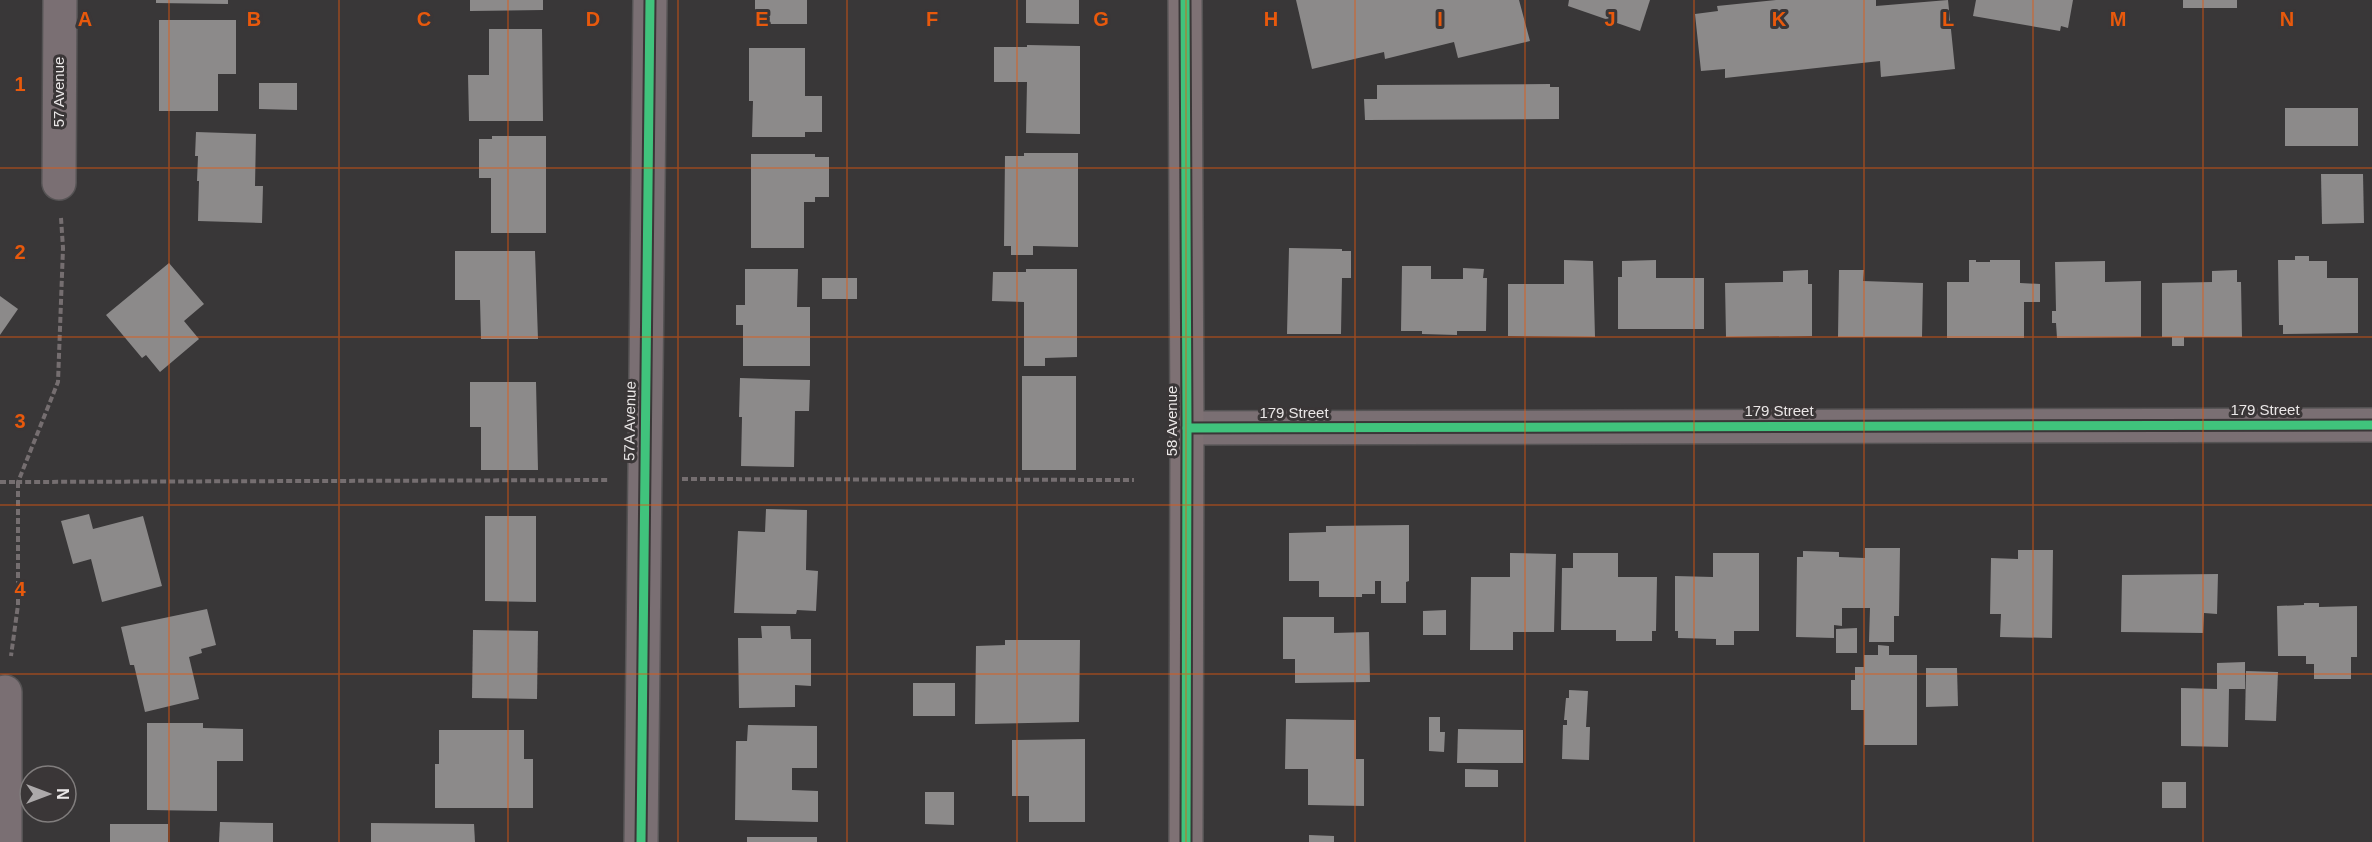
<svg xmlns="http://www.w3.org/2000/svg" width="2372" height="842" viewBox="0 0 2372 842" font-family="Helvetica,sans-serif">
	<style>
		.building { fill: #8c8a8a }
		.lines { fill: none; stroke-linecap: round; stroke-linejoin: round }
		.street-casing { stroke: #555354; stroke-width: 36 }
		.secondary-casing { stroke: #555354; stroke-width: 36 }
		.path { stroke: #756e70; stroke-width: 4; stroke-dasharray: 6 3; stroke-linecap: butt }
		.street { stroke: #7a6f73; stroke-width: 33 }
		.secondary { stroke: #7e7174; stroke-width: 33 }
		.cycleway-casing { stroke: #3a3637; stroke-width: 13 }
		.cycleway { stroke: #40c37c; stroke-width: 9 }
		.grid { fill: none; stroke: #e8590c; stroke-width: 1.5; stroke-opacity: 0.55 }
		.labels { text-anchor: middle; stroke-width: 6; stroke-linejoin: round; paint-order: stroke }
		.street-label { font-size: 15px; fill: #eae7e7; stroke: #3a3637 }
		.grid-label { font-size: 20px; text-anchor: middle; font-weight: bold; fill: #e8590c; stroke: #3a3637; stroke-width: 6; stroke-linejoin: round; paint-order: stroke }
	</style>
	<rect width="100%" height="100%" fill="#393738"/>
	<g class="building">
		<path d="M156,0H228V4L156,3Z"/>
		<path d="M470,0H543V10L470,11Z"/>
		<rect x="755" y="0" width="52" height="24"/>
		<path d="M1026,0H1079V24L1026,23Z"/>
		<path d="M1296,0H1519L1530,41L1458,58L1454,42L1385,59L1384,52L1312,69Z"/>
		<path d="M1569,0H1650L1640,31L1568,6Z"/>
		<path d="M1776,0H1876V6L1948,0L1955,69L1881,77L1880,61L1725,78V69L1701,71L1695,14L1718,11L1717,6Z"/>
		<path d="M1976,0H2073L2068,28L2061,26L2060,31L1973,16Z"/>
		<rect x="2183" y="0" width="54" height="8"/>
		<path d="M159,20H236V74H218V111H159Z"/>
		<path d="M489,29H542L543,121H469L468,75H489Z"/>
		<path d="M1027,45L1080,46V134L1026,133L1027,82H994V47H1027Z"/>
		<path d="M749,48H805V96H822V132H805V137H752L753,101H749Z"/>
		<path d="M259,83H297V110L259,109Z"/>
		<path d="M1550,84V87H1559V119L1365,120L1364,99H1377V85Z"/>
		<rect x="2285" y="108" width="73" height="38"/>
		<path d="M196,132L256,134L255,186H263L262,223L198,221L199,181H197L198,156H195Z"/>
		<path d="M492,136H546V233H491V178H479V139H492Z"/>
		<path d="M1024,153H1078V247L1033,246V255H1011V246H1004L1005,156H1024Z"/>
		<path d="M751,154H815V157H829V197H815V202H804V248H751Z"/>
		<path d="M2321,174H2363L2364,223L2322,224Z"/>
		<path d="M1289,248L1342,249V251H1351V278H1342L1341,334H1287Z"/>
		<path d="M455,251H535L538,339H481L480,300H455Z"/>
		<path d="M2295,256H2309V261H2327V278H2358V333L2283,334V325H2279L2278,260H2295Z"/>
		<path d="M1564,260L1593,261L1595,337L1508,336V284H1564Z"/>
		<path d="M1656,260V278H1704V329H1618V277H1622V261Z"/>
		<path d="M1969,260H1976V262H1990V260H2020V283L2040,284V302H2024V338H1947V282H1969Z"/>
		<path d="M2105,261V282L2141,281V337L2057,338L2056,323H2052V311H2056L2055,262Z"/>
		<path d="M169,263L204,304L184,321L199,339L160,372L146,355L142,358L106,315Z"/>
		<path d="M1402,266H1431V279H1463V268L1484,269L1483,278H1487L1486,331H1457V335L1422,334V331H1401Z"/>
		<path d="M745,269H798L797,307H810V366H743V325H736V305H745Z"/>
		<path d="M1026,269H1077V357L1045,358V366H1024V302L992,301L993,272H1026Z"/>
		<path d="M1808,270V284H1812V336L1726,337L1725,283L1783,282V271Z"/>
		<path d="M1839,270H1864L1863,281L1923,283L1922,337H1838Z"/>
		<path d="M2237,270V282H2241L2242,337H2184V346H2172V337H2162V283L2212,282V271Z"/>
		<rect x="822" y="278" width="35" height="21"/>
		<path d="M0,296L18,309L0,335Z"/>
		<rect x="1022" y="376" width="54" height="94"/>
		<path d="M740,378L810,380L809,411H795L794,467L741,466L742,417H739Z"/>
		<path d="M470,382H536L538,470H481V427H470Z"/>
		<path d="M766,509L807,510L806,570L818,571L816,611L797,610L796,614L734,613L738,531L765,532Z"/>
		<path d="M89,514L93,529L143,516L162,586L102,602L91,559L73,564L61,521Z"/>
		<path d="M485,516H536V602L485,601Z"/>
		<path d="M1409,525V581L1406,582V603H1381V581H1375V594H1362V597H1319V581H1289V533L1326,532V526Z"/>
		<path d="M1865,548H1900L1899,616H1894V642H1869L1870,608H1842V626L1834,625V638L1796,637L1797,557H1803V551L1839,552V557L1865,558Z"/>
		<path d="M2018,550H2053L2052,638L2000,637L2001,614H1990L1991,558L2018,559Z"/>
		<path d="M1510,553L1556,554L1554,632H1513V650H1470L1471,577H1510Z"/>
		<path d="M1573,553H1618V577H1657L1656,631H1652V641H1616V630H1561L1562,568H1573Z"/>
		<path d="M1713,553H1759V631H1734V645H1716V639L1678,638V631H1675V576L1713,577Z"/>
		<path d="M2218,574L2217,614L2204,613L2203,633L2121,632L2122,575Z"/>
		<path d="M2304,603H2319V607L2357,606V657H2351V679H2314V664H2306V656H2278L2277,606L2304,605Z"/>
		<path d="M207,609L216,645L201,649L202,653L189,657L199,699L145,712L134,665H130L121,627Z"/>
		<path d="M1446,610V635H1423V611Z"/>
		<path d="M1283,617H1334V633L1369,632L1370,682L1295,683V659H1283Z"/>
		<path d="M761,626H790L791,639H811V686L795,685V707L739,708L738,638H762Z"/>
		<path d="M1857,628V653H1836V629Z"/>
		<path d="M473,630L538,631L537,699L472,698Z"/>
		<path d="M1005,640H1080L1079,722L975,724L976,646L1005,645Z"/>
		<path d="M1878,645L1889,646V655H1917V745H1864V710H1851V680H1855V667H1864V655H1878Z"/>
		<path d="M2245,662V689H2229L2228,747L2181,746V688L2217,689V663Z"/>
		<path d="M1926,668H1957L1958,706L1926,707Z"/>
		<path d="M2246,671L2278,672L2276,721L2245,720Z"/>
		<rect x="913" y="683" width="42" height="33"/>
		<path d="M1569,690L1588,691L1586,727H1590L1589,760L1562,759L1563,725H1567V720H1564L1566,698H1569Z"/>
		<path d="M1429,717H1440V732H1445L1444,752L1429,751Z"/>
		<path d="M1286,719L1356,720V759H1364V806L1308,805V769H1285Z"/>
		<path d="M147,723H203V728L243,729V761H217V811L147,810Z"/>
		<path d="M748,725L817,726V768H792V790L818,791V822L735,820L736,741H747Z"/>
		<path d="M1458,729L1523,730V763H1457Z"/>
		<path d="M439,730H524V759H533V808H435V764H439Z"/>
		<path d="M1085,739V822H1029V796H1012V740Z"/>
		<path d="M1465,769L1498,770V787H1465Z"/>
		<rect x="2162" y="782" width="24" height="26"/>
		<path d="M925,792H954V825L925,824Z"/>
		<path d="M220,822L273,823V842H219Z"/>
		<path d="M371,823L474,824L475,842H371Z"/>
		<rect x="110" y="824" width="58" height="18"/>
		<path d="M1309,835L1334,836V842H1309Z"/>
		<rect x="747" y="837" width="70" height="5"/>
	</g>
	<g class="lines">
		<defs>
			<g id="street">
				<path d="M59,183L60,0"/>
				<path d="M1187,428L2372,425"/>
				<path d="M5,692V842"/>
				<path d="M641,842L650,0"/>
			</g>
			<path id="secondary" d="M1185,0L1187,428L1186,842"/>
		</defs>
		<use href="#street" class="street-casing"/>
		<use href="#secondary" class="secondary-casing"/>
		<g class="path">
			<path d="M61,218L63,248L58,382L18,482L609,480"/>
			<path d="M682,479L1134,480"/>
			<path d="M0,482H18V605L11,656"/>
		</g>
		<use href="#street" class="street"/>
		<use href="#secondary" class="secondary"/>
		<defs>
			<g id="cycleway">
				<path d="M1185,0L1187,428L1186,842"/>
				<path d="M1187,428L2372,425"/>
				<path d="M641,842L650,0"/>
			</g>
		</defs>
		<use href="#cycleway" class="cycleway-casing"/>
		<use href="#cycleway" class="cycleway"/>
	</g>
	<path class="grid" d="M169,0V842M339,0V842M508,0V842M678,0V842M847,0V842M1017,0V842M1186,0V842M1355,0V842M1525,0V842M1694,0V842M1864,0V842M2033,0V842M2203,0V842M0,168H2372M0,337H2372M0,505H2372M0,674H2372"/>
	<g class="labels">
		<g class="street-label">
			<text transform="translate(59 92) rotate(-90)" y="5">57 Avenue</text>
			<text x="2265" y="415">179 Street</text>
			<text x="1779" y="416">179 Street</text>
			<text x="1294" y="418">179 Street</text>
			<text transform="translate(630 421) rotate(-89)" y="5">57A Avenue</text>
			<text transform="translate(1172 421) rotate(-90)" y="5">58 Avenue</text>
		</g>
	</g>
	<g class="grid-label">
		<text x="85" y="26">A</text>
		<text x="254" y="26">B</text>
		<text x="424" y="26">C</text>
		<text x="593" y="26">D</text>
		<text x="762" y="26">E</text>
		<text x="932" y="26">F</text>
		<text x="1101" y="26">G</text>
		<text x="1271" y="26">H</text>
		<text x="1440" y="26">I</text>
		<text x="1610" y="26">J</text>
		<text x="1779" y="26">K</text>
		<text x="1948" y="26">L</text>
		<text x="2118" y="26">M</text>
		<text x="2287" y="26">N</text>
		<text x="20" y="91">1</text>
		<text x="20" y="259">2</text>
		<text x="20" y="428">3</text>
		<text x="20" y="596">4</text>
	</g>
	<g transform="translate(48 794) rotate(90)"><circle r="28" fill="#3a3637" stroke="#807d7d" stroke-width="1.5"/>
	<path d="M0-4.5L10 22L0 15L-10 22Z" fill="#aca9aa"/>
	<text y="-9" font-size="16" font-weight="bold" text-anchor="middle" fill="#eae7e7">N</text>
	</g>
</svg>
